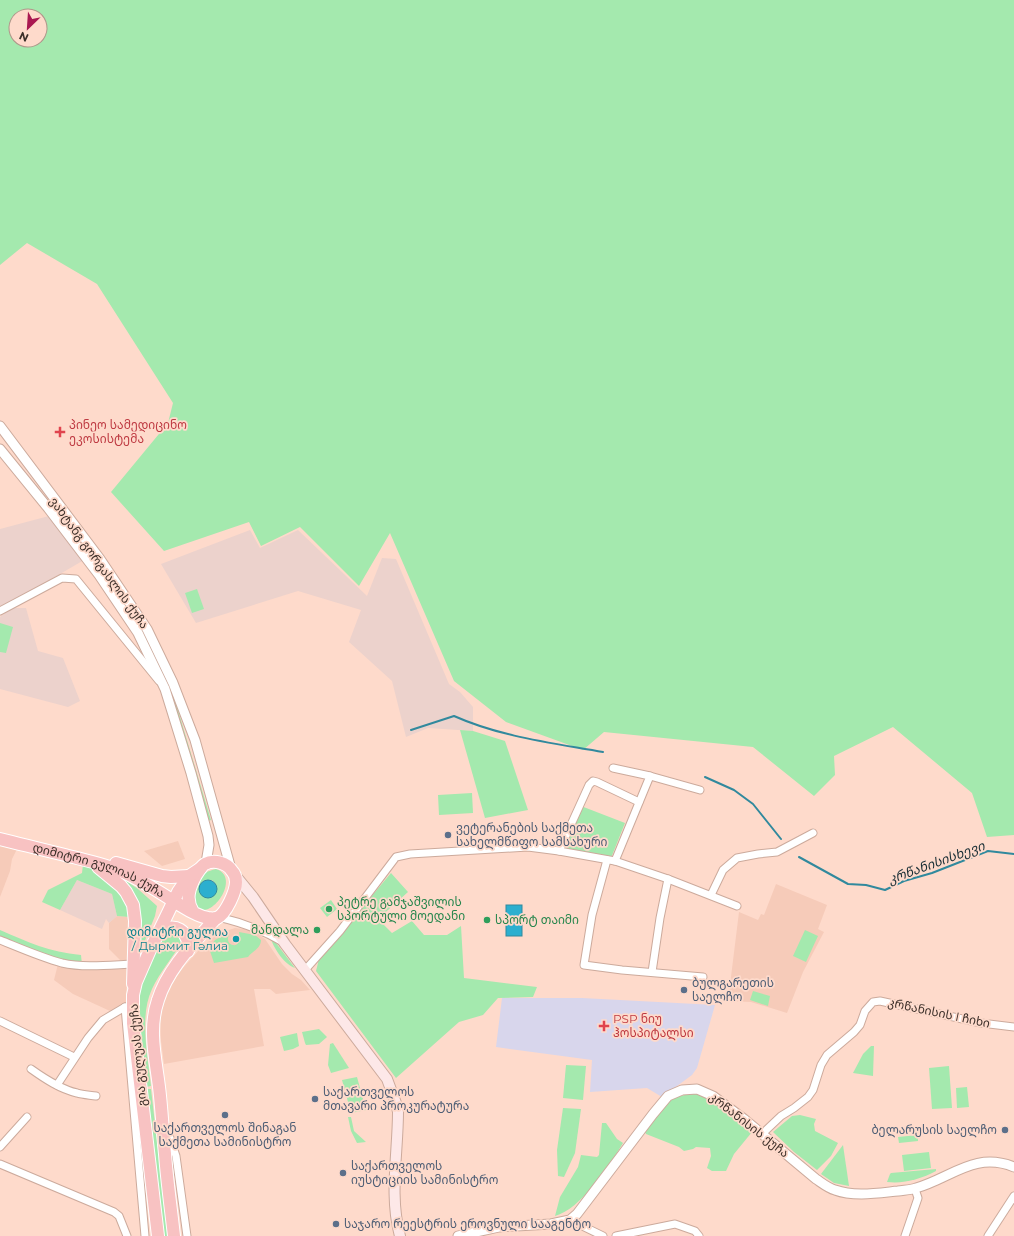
<svg xmlns="http://www.w3.org/2000/svg" width="1014" height="1236" viewBox="0 0 1014 1236" font-family="Montserrat,'Noto Sans Georgian',sans-serif">
	<style>
		.built { fill: #f6cbb9 }
		.industrial { fill: #ecd2cc }
		.medical { fill: #d8d6ec }
		.green { fill: #a4e9ae; fill-rule: evenodd }
		.water { fill: #2cafcf; stroke: #31899d }
		.lines { fill: none; stroke-linecap: round; stroke-linejoin: round }
		.stream { stroke: #31899d; stroke-width: 2 }
		.minor-casing { stroke: #ccaa9c; stroke-width: 9 }
		.tertiary-casing { stroke: #ccaa9c; stroke-width: 11 }
		.secondary-casing { stroke: #ccaa9c; stroke-width: 12 }
		.trunk-casing { stroke: #fff; stroke-width: 14 }
		.minor { stroke: #fff; stroke-width: 7 }
		.tertiary { stroke: #fff; stroke-width: 9 }
		.secondary { stroke: #fde8e8; stroke-width: 10 }
		.trunk { stroke: #f8c2c2; stroke-width: 12 }
		.health-dot { fill: #e0444e; stroke: #fedacb; stroke-width: 1.5 }
		.service-dot { fill: #5c6f8a; stroke: #fedacb; stroke-width: 1.5 }
		.leisure-dot { fill: #2e9e5b; stroke: #fedacb; stroke-width: 1.5 }
		.culture-dot { fill: #0f9aa8; stroke: #fedacb; stroke-width: 1.5 }
		.labels { text-anchor: middle; stroke-width: 3.5; stroke-linejoin: round; paint-order: stroke }
		.health-label { font-size: 12px; fill: #be3a42; stroke: #fedacb; text-anchor: start }
		.street-label { font-size: 12px; fill: #3c2f29; stroke: #fedacb }
		.service-label { font-size: 12px; fill: #4e5e75; stroke: #fedacb; text-anchor: start }
		.leisure-label { font-size: 12px; fill: #27864d; stroke: #fedacb; text-anchor: start }
		.culture-label { font-size: 12px; fill: #0d838f; stroke: #fedacb; text-anchor: end }
		.water-label { font-size: 13px; font-style: italic; fill: #192e35; stroke: #fedacb }
	</style>
	<rect width="100%" height="100%" fill="#fedacb"/>
	<g class="built">
		<path d="M178,841L185,859L162,866L144,851Z"/>
		<path d="M0,843L18,847L12,859L10,871L0,897Z"/>
		<path d="M776,884L827,905L818,929L824,932L803,972L787,1013L751,1002L728,1001L739,912L758,920L761,914L764,915Z"/>
		<path d="M117,916L129,917L130,960H120L109,949V923Z"/>
		<path d="M235,928L251,930L265,939L282,964L292,974L301,980L310,990L276,994L270,989H254L264,1046L164,1064L161,1041L160,1009L168,989L181,970L199,950L217,934Z"/>
		<path d="M58,964L127,967L126,1005L110,1011L73,994L54,980Z"/>
	</g>
	<g class="industrial">
		<path d="M49,516L84,560L0,609V529Z"/>
		<path d="M250,530L260,548L298,530L367,596L382,558L396,559L449,684L460,692L473,707V731L428,728L406,737L392,681L349,642L361,610L298,591L196,623L161,564Z"/>
		<path d="M12,608H26L38,651L63,658L80,701L68,707L0,689V617Z"/>
		<path d="M77,880L112,894L117,916L109,923L106,919L102,929L60,910Z"/>
	</g>
	<path class="medical" d="M502,998H582L715,1005L697,1068L692,1075L662,1097L647,1088L590,1092L592,1060L496,1047Z"/>
	<g class="green">
		<path d="M0,0H1014V835L987,837L972,793L893,727L834,756L835,775L814,796L753,747L604,732L583,750L506,722L454,681L390,533L359,586L300,527L261,546L249,522L164,551L111,492L168,423L173,403L97,284L27,243L0,265ZM16,16H40V40H16Z"/>
		<path d="M108,577L139,623L168,681L174,697L211,820L208,821L151,652L142,630L106,578Z"/>
		<path d="M197,589L204,609L192,613L185,593Z"/>
		<path d="M0,623L13,627L6,653L0,652Z"/>
		<path d="M460,730L473,731L505,741L528,810L485,818Z"/>
		<path d="M472,793L473,813L439,815L438,795Z"/>
		<path d="M581,806L625,823L611,858L563,848Z"/>
		<path d="M83,864C98,868 118,887 125,901C128,906 129,912 129,917L117,916L112,894L77,880L60,910L42,902L48,890L82,873Z"/>
		<path d="M216,869C238,876 219,909 204,910C201,910 198,908 195,907L190,894C198,880 199,873 216,869ZM212,880C218,885 218,890 213,896L199,890L200,885L203,881Z"/>
		<path d="M391,873L408,892L378,919L392,933L412,921L424,935H447L461,926L464,978L537,987L533,997L498,998L483,1015L459,1022L396,1078L316,971L319,959Z"/>
		<path d="M119,876L138,889L157,906L155,916L137,960L139,931Z"/>
		<path d="M331,900L337,909L327,917L320,908Z"/>
		<path d="M0,930C28,942 49,952 81,955L82,965L62,962L0,938Z"/>
		<path d="M805,930L818,936L806,962L793,956Z"/>
		<path d="M177,932L182,942C172,958 160,972 152,989C139,1016 148,1057 151,1086L146,1087L138,1028L137,994L162,933Z"/>
		<path d="M239,932L255,935L261,940C261,948 253,951 248,957L214,963L209,948L215,940L228,933L229,935C226,941 230,946 236,945L240,941Z"/>
		<path d="M271,939H273L295,968C285,965 274,949 271,939Z"/>
		<path d="M753,991L770,996L768,1006L750,1000Z"/>
		<path d="M319,1029L327,1037L319,1044L306,1045L305,1043L302,1032Z"/>
		<path d="M297,1033L299,1046L293,1049L284,1051L280,1037Z"/>
		<path d="M333,1043L349,1068L331,1073L328,1065L330,1044Z"/>
		<path d="M871,1046H874L873,1076L853,1073L863,1054Z"/>
		<path d="M566,1065L586,1066L583,1100L563,1098Z"/>
		<path d="M949,1066L952,1108L932,1109L929,1068Z"/>
		<path d="M357,1077L366,1110L351,1113L342,1080Z"/>
		<path d="M967,1087L969,1107L957,1108L956,1088Z"/>
		<path d="M146,1089H151L168,1236H162Z"/>
		<path d="M694,1093L709,1097L749,1128L752,1132L734,1154L726,1171H712L707,1168L711,1156L710,1148L696,1147L693,1149L684,1151L679,1147L646,1134L645,1132L669,1101L676,1097Z"/>
		<path d="M563,1108L581,1109L575,1153L564,1177L558,1176L557,1150Z"/>
		<path d="M800,1115L816,1119L814,1124L815,1131L838,1143L831,1156L817,1170L794,1152L773,1132L792,1116Z"/>
		<path d="M348,1117H351L354,1131L366,1142L357,1143L351,1131Z"/>
		<path d="M602,1123H606L617,1139L623,1143C609,1166 581,1209 555,1216L560,1197L578,1167L581,1155L597,1157L599,1155Z"/>
		<path d="M918,1135V1141L899,1143L898,1137Z"/>
		<path d="M843,1145L849,1186L834,1183L821,1174Z"/>
		<path d="M929,1152L931,1168L904,1171L902,1155Z"/>
		<path d="M936,1169V1171C921,1179 904,1184 887,1182L890,1174L891,1173Z"/>
	</g>
	<g class="water">
		<circle cx="208" cy="889" r="9"/>
		<rect x="506" y="905" width="16" height="31"/>
	</g>
	<g class="lines">
		<g class="stream">
			<path d="M411,730L454,716C501,737 553,743 603,752"/>
			<path d="M705,777L734,790L753,804L781,839"/>
			<path d="M799,857L848,884L866,885L885,890L904,881L932,873L988,851L1014,854"/>
		</g>
		<defs>
			<g id="minor">
				<path d="M0,611L62,578L76,579L159,681"/>
				<path d="M613,768L650,776L615,861"/>
				<path d="M650,776L700,790"/>
				<path d="M559,851L589,785L593,781L597,782L639,802"/>
				<path d="M607,860L592,915L584,965L622,970L703,977"/>
				<path d="M711,895L723,870L737,858L758,854L777,852L813,833"/>
				<path d="M218,917C240,922 262,930 281,941"/>
				<path d="M0,940C20,948 40,957 62,963C84,968 110,965 133,964"/>
				<path d="M305,970L340,931L396,857L410,854L528,847L559,851L615,861L668,879L737,906"/>
				<path d="M652,972L660,918L668,879"/>
				<path d="M125,1007L145,1236"/>
				<path d="M0,1021L74,1057"/>
				<path d="M31,1069C45,1079 60,1089 77,1093C83,1095 90,1095 96,1096"/>
				<path d="M57,1085L88,1038L103,1020L125,1007H128"/>
				<path d="M166,1126L176,1156L187,1236"/>
				<path d="M762,1134L781,1116L794,1108L808,1097L813,1090L821,1065L827,1055L854,1032L860,1025L865,1011L873,1002L880,1001L981,1023L1014,1027"/>
				<path d="M0,1147L27,1117"/>
				<path d="M0,1164L114,1212L119,1216L127,1236"/>
				<path d="M570,1220L603,1236"/>
				<path d="M616,1236L675,1224L695,1231L699,1236"/>
				<path d="M905,1236L918,1198L915,1189"/>
				<path d="M988,1236L1014,1196"/>
			</g>
			<g id="tertiary">
				<path d="M0,426L100,559L147,629L173,683L195,740L231,869"/>
				<path d="M0,449L48,508L99,575L138,633L165,689L191,773L208,836L209,845L206,863"/>
				<path d="M458,1236L499,1227L551,1224L570,1220L577,1214L653,1114L668,1096L682,1090L697,1089L713,1096L744,1119L816,1179C822,1183 828,1188 835,1190C854,1197 878,1193 898,1191C904,1190 911,1190 916,1188C951,1178 975,1151 1014,1167"/>
			</g>
			<path id="secondary" d="M235,875L253,897L285,944L387,1079L396,1103L398,1112C398,1153 389,1196 400,1236"/>
			<g id="trunk">
				<path id="s1" d="M0,839C21,844 43,850 65,855C84,860 104,864 123,872C141,880 158,891 175,902C185,908 196,916 208,918C210,918 214,919 217,918C226,914 236,891 236,882C236,877 235,874 232,871C227,863 214,859 205,864C201,866 199,871 196,875C189,888 185,899 193,912"/>
				<path d="M116,863L162,876L171,877L189,876"/>
				<path d="M98,867L121,886L126,892L133,905L135,921L133,984"/>
				<path d="M158,933C174,921 190,930 188,951"/>
				<path d="M158,1236L133,1023V995L136,982L150,950L178,892L189,876L201,868"/>
				<path d="M174,1236C171,1209 167,1181 165,1154C163,1135 162,1115 160,1096C157,1063 147,1032 158,1000C168,968 194,943 216,918"/>
			</g>
		</defs>
		<use href="#minor" class="minor-casing"/>
		<use href="#tertiary" class="tertiary-casing"/>
		<use href="#secondary" class="secondary-casing"/>
		<use href="#trunk" class="trunk-casing"/>
		<use href="#minor" class="minor"/>
		<use href="#tertiary" class="tertiary"/>
		<use href="#secondary" class="secondary"/>
		<use href="#trunk" class="trunk"/>
	</g>
	<g class="health-dot">
		<path d="M58 426h4v4h4v4h-4v4h-4v-4h-4v-4h4z"/>
		<path d="M602 1020h4v4h4v4h-4v4h-4v-4h-4v-4h4z"/>
	</g>
	<g class="service-dot">
		<circle cx="448" cy="835" r="4"/>
		<circle cx="684" cy="990" r="4"/>
		<circle cx="315" cy="1099" r="4"/>
		<circle cx="225" cy="1115" r="4"/>
		<circle cx="1005" cy="1130" r="4"/>
		<circle cx="343" cy="1173" r="4"/>
		<circle cx="336" cy="1224" r="4"/>
	</g>
	<g class="leisure-dot">
		<circle cx="329" cy="909" r="4"/>
		<circle cx="487" cy="920" r="4"/>
		<circle cx="317" cy="930" r="4"/>
	</g>
	<circle class="culture-dot" cx="236" cy="939" r="4"/>
	<g class="labels">
		<g class="health-label">
			<text x="69" y="429">პინეო სამედიცინო<tspan x="69" dy="14">ეკოსისტემა</tspan></text>
			<text x="613" y="1023">PSP ნიუ<tspan x="613" dy="14">ჰოსპიტალსი</tspan></text>
		</g>
		<g class="street-label">
			<text transform="translate(99 563) rotate(54)" y="4">ვახტანგ გორგასლის ქუჩა</text>
			<text dy="4" stroke="none"><textPath href="#s1" startOffset="104">დიმიტრი გულიას ქუჩა</textPath></text>
			<text transform="translate(939 1013) rotate(12)" y="4">კრწანისის I ჩიხი</text>
			<text transform="translate(138 1055) rotate(-95)" y="4">გია გულუას ქუჩა</text>
			<text transform="translate(749 1125) rotate(38)" y="4">კრწანისის ქუჩა</text>
		</g>
		<g class="service-label">
			<text x="456" y="832">ვეტერანების საქმეთა<tspan x="456" dy="14">სახელმწიფო სამსახური</tspan></text>
			<text x="692" y="987">ბულგარეთის<tspan x="692" dy="14">საელჩო</tspan></text>
			<text x="323" y="1096">საქართველოს<tspan x="323" dy="14">მთავარი პროკურატურა</tspan></text>
			<text x="225" y="1132" text-anchor="middle">საქართველოს შინაგან<tspan x="225" dy="14">საქმეთა სამინისტრო</tspan></text>
			<text x="997" y="1134" text-anchor="end">ბელარუსის საელჩო</text>
			<text x="351" y="1170">საქართველოს<tspan x="351" dy="14">იუსტიციის სამინისტრო</tspan></text>
			<text x="344" y="1228">საჯარო რეესტრის ეროვნული სააგენტო</text>
		</g>
		<g class="leisure-label">
			<text x="337" y="906">პეტრე გამჯაშვილის<tspan x="337" dy="14">სპორტული მოედანი</tspan></text>
			<text x="495" y="924">სპორტ თაიმი</text>
			<text x="309" y="934" text-anchor="end">მანდალა</text>
		</g>
		<g class="culture-label">
			<text x="228" y="936">დიმიტრი გულია<tspan x="228" dy="14">/ Дырмит Гәлиа</tspan></text>
		</g>
		<g class="water-label">
			<text transform="translate(936 862) rotate(-20)" y="5">კრწანისისხევი</text>
		</g>
	</g>
	<g transform="translate(28 28) rotate(205)"><circle r="19" fill="#fedacb" stroke="#b0968a"/>
	<path d="M0-3L7 15L0 10L-7 15Z" fill="#aa1851"/>
	<text y="-6" font-size="11" font-weight="bold" text-anchor="middle" fill="#3c2f29">N</text>
	</g>
</svg>
